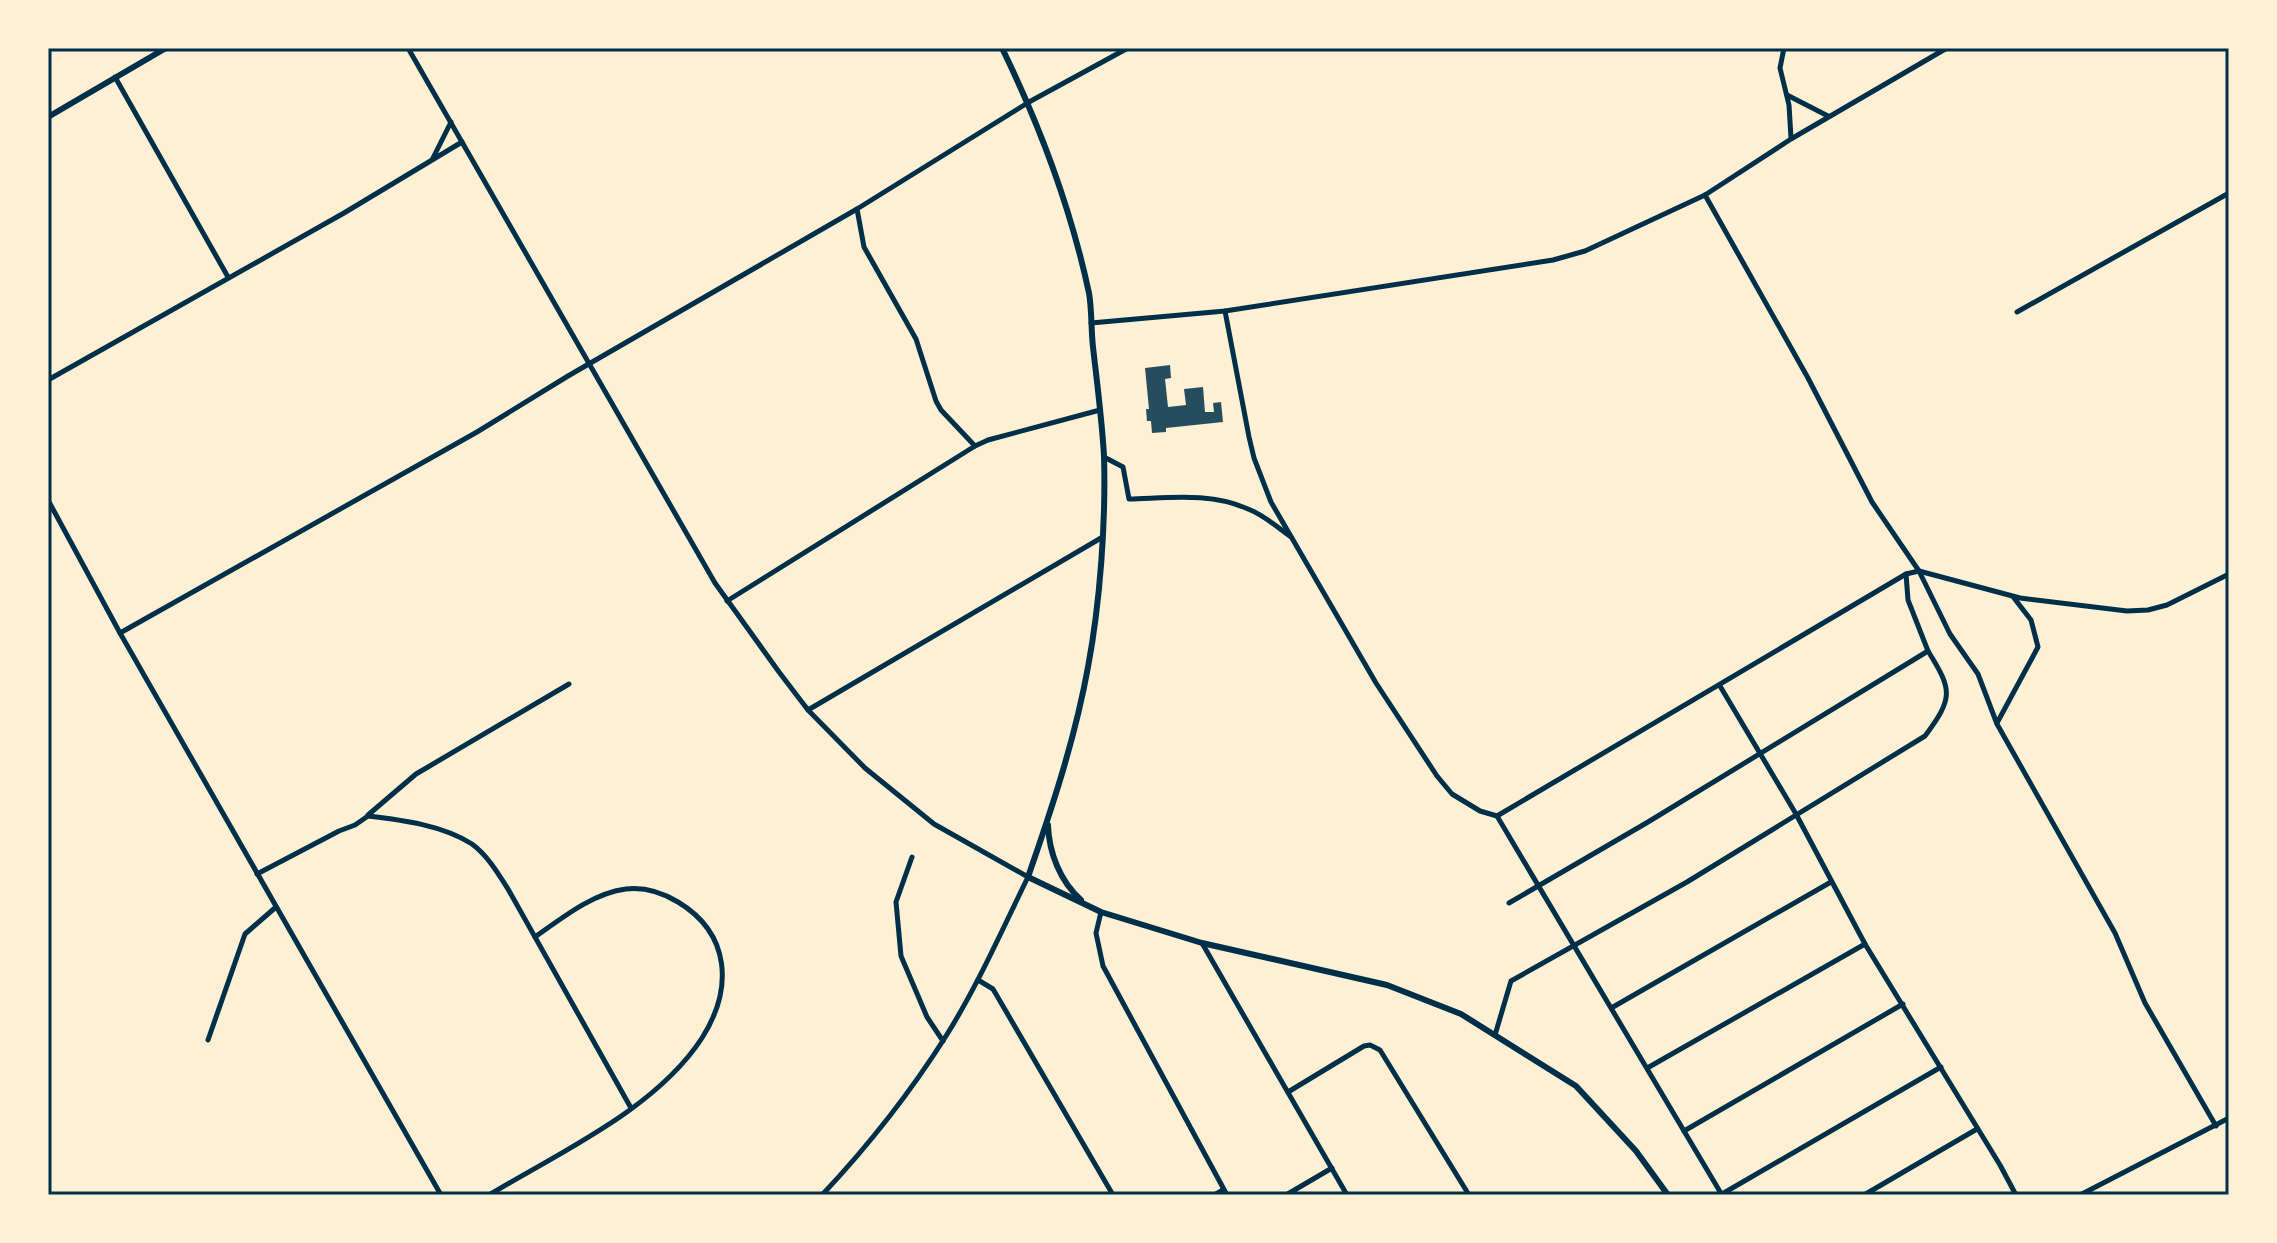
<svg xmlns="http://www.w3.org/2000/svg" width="2277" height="1243" viewBox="0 0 2277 1243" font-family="'Titillium Web',sans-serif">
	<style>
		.building { fill: #264d5e }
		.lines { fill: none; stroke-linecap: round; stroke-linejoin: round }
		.minor { stroke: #003049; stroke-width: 5 }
		.tertiary { stroke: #003049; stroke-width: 6 }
		.secondary { stroke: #003049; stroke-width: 6 }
		.neatline { fill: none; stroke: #003049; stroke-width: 3 }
	</style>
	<rect width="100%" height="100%" fill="#fdf0d5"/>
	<path class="building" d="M1170,365L1171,378L1165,379L1168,407L1186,405L1184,389L1203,387L1205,412H1214L1213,403L1221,402L1223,422L1166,428V432L1152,433L1151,421H1147L1146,409H1149L1145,368Z"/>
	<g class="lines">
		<g class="minor">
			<path d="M408,48L715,583L779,672L808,710L865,768L934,824L1028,877C1002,930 978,985 946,1036C910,1093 868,1146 822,1195"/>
			<path d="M1784,48L1780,68L1789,105L1791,138"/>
			<path d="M115,77L228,277"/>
			<path d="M1787,95L1828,116"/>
			<path d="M433,158L451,122"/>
			<path d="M1705,195L1808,378L1872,502L1919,571L2020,598L2127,611L2148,610L2167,605L2229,574"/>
			<path d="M857,209L864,247L916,339L936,401L941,410L975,446"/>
			<path d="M1225,311L1249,437L1254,458L1271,502L1376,683L1437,776L1452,794L1480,811L1497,816L1906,574L1919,571L1950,634L1978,674L1997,724L2115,933L2145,1003L2216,1126"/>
			<path d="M2017,312L2229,193"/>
			<path d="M1091,323L1225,311L1553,260L1585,251L1705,195L1791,139L1947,48"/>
			<path d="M48,380L344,213L462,142"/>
			<path d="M1104,457L1123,467L1129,499C1169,498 1211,492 1248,509C1264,515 1277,527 1291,537"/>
			<path d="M48,500L120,633L441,1195"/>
			<path d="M727,601L975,446L988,440L1100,410"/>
			<path d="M120,633L477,432L568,376L857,209L1029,102L1128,48"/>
			<path d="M1720,686L1796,814L1865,944L2000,1165L2016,1195"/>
			<path d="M808,710L1101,538"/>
			<path d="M1997,723L2038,647L2031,620L2014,598"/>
			<path d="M368,815L416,774L569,684"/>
			<path d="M1497,816L1722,1195"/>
			<path d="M912,857L896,902L901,956L927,1017L943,1041"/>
			<path d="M257,874L339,831L355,825L368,816C402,820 442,825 472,844C487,855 498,873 508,889L631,1108"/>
			<path d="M1509,903L1648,822L1928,651L1908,600L1906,574"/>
			<path d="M1101,912L1096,933L1103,966L1227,1195"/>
			<path d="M1202,943L1347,1195"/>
			<path d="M978,980L993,989L1113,1195"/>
			<path d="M1613,1007L1831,882"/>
			<path d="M1495,1035L1511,981L1687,882L1925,736C1953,698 1953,691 1928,651"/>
			<path d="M208,1040L245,934L276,907"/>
			<path d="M1649,1067L1865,944"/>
			<path d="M1288,1092L1364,1046L1370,1045L1380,1050L1469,1195"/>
			<path d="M1684,1131L1903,1004"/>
			<path d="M1722,1194L1941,1067"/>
			<path d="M489,1195C560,1152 656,1109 702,1038C733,989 731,934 678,902C663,893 644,887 626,889C593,893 562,918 535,937"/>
			<path d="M1214,1195L1223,1190"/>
			<path d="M1286,1195L1332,1168"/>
			<path d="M1864,1195L1977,1129"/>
			<path d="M2080,1195L2229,1118"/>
		</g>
		<path class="tertiary" d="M48,117L166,48"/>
		<g class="secondary">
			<path d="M1002,48C1040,126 1071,209 1089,293C1092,310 1091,330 1093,347C1097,383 1102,420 1104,456C1106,522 1100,603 1088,667C1075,739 1052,808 1028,877L1101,912L1202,943L1387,985L1461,1014L1576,1086L1636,1151L1668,1195"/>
			<path d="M1048,825C1049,853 1060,881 1081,900"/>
		</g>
	</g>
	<rect width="2277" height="1243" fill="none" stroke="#fdf0d5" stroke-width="100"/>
	<rect x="50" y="50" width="2177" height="1143" class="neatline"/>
</svg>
